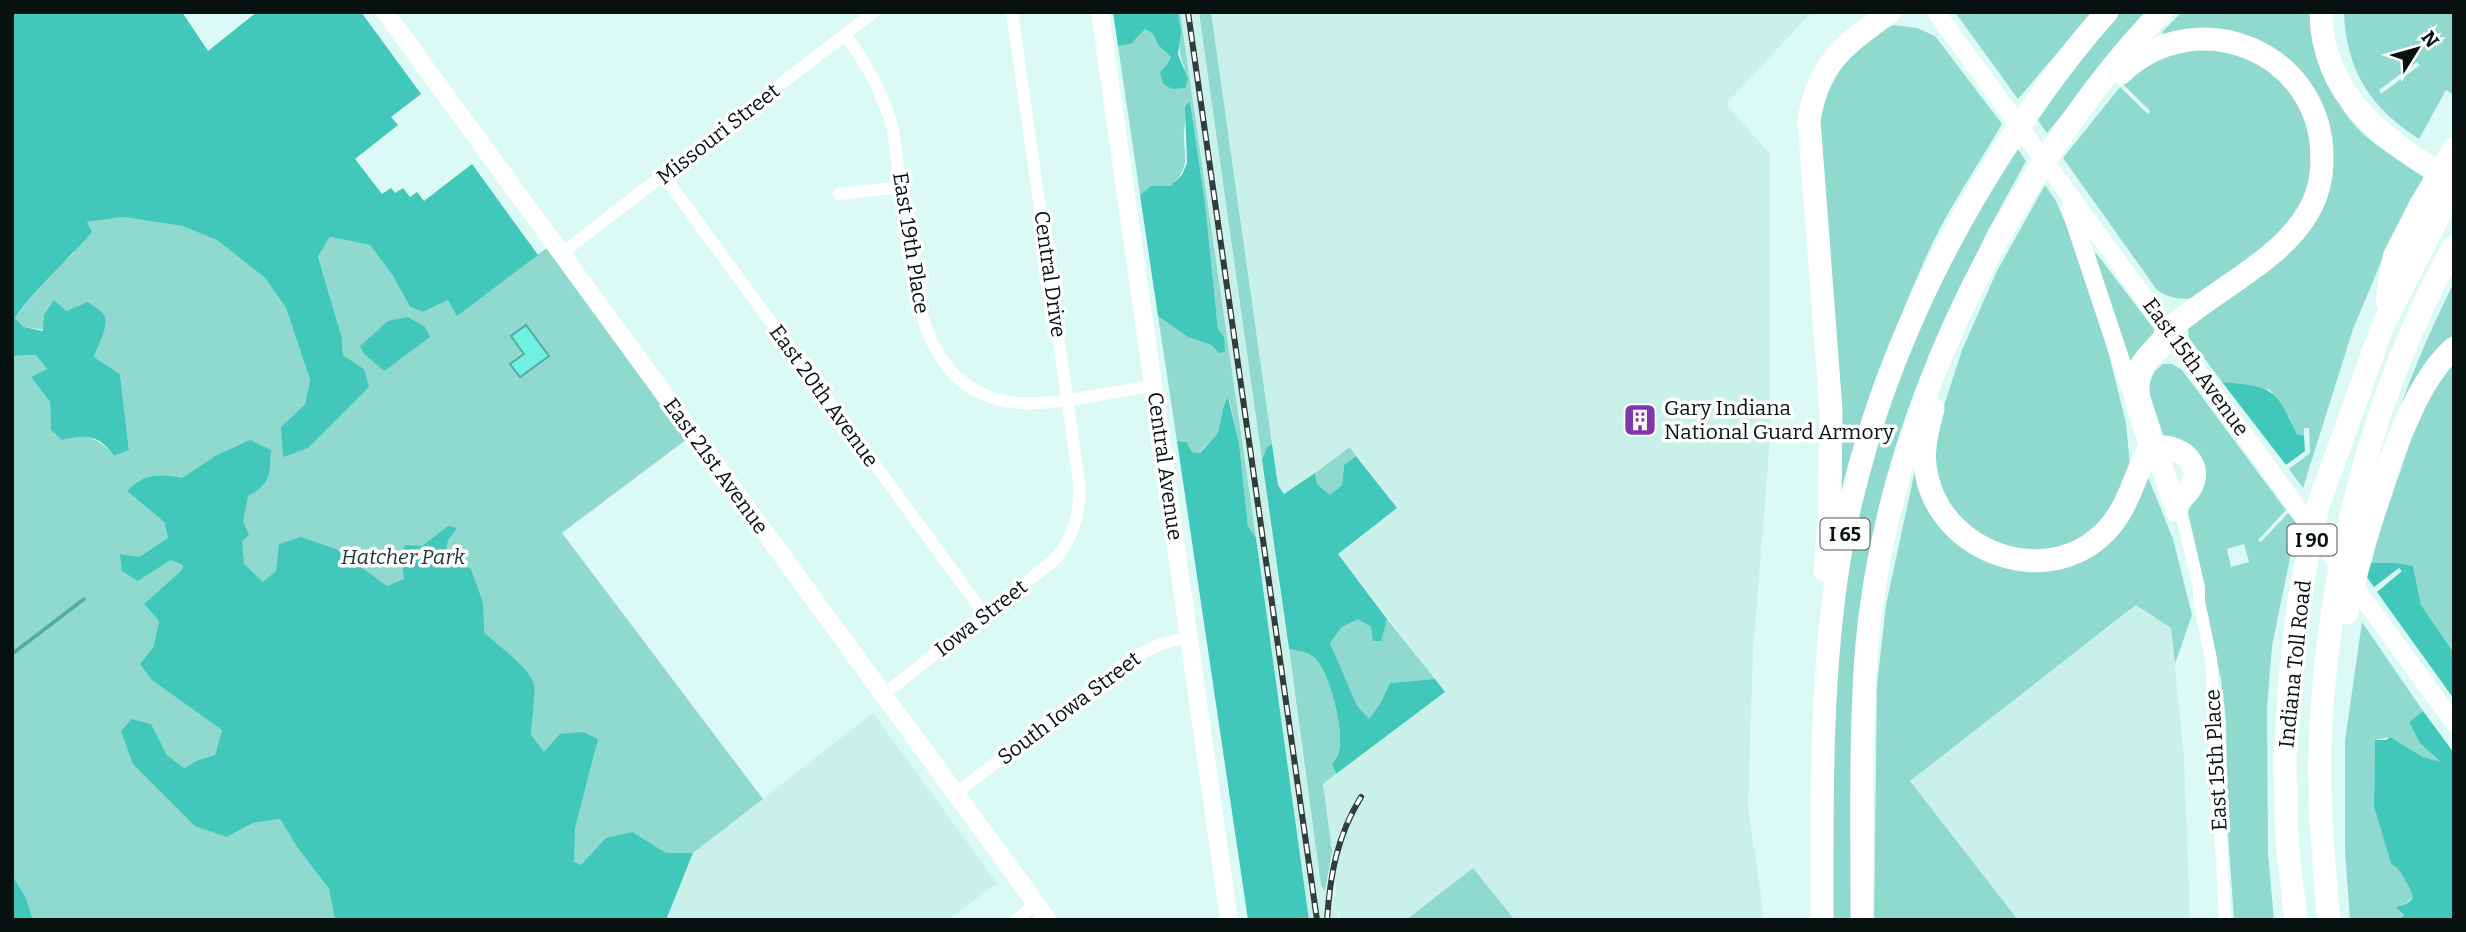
<svg xmlns="http://www.w3.org/2000/svg" width="2466" height="932" viewBox="0 0 2466 932" font-family="Bitter,serif">
	<style>
		.built { fill: #c9f1ea }
		.green { fill: #90d9ce; fill-rule: evenodd }
		.forest { fill: #41c8ba }
		.water { fill: #70f0e1; stroke: #50ada2; stroke-width: 2 }
		.lines { fill: none; stroke-linecap: round; stroke-linejoin: round }
		.stream { stroke: #50ada2; stroke-width: 3.5 }
		.street { stroke: #fff; stroke-width: 12 }
		.secondary { stroke: #fff; stroke-width: 18 }
		.highway { stroke: #fff; stroke-width: 23 }
		.rail-casing { stroke: #2f3d3b; stroke-width: 6 }
		.rail { stroke: #fff; stroke-width: 3.5; stroke-dasharray: 10; stroke-linecap: butt }
		.labels { text-anchor: middle; stroke-width: 7; stroke-linejoin: round; paint-order: stroke }
		.shield { fill: #fff; stroke: #515858; stroke-width: 2 }
		.shield-label { font-size: 19px; font-weight: bold; fill: #071110 }
		.street-label { font-size: 21px; fill: #071110; stroke: #fff }
		.poi-label { font-size: 21px; fill: #071110; stroke: #fff; text-anchor: start }
		.park-label { font-size: 21px; font-style: italic; fill: #1f3632; stroke: #fff }
	</style>
	<rect width="100%" height="100%" fill="#dcfaf5"/>
	<g class="built">
		<path d="M1180,12H1199L1321,884L1325,891L1337,897L1323,784L1445,692L1338,554L1397,508L1350,447L1285,494L1278,485L1211,12H1812L1726,104L1770,154V440L1753,651L1748,809L1761,895L1763,920H1515L1473,868L1406,920H1340L1339,912L1337,920H1309Z"/>
		<path d="M2137,605L2171,628L2184,759L2190,920H2018L1910,781Z"/>
		<path d="M873,713L997,883L948,920H666L693,853Z"/>
	</g>
	<g class="green">
		<path d="M1178,12H1180L1256,538L1248,526L1239,443L1229,398L1223,408L1218,433L1199,453L1192,452L1185,442L1177,441L1158,316L1188,337L1211,345L1219,353L1224,337L1218,330L1205,203L1190,103C1188,112 1185,121 1184,130C1183,157 1193,165 1170,186H1151L1140,195L1118,46L1131,44L1145,29L1153,34L1158,45L1171,57L1167,65L1185,68C1176,50 1181,33 1178,12Z"/>
		<path d="M1199,12H1211L1272,444L1267,447L1262,460Z"/>
		<path d="M1955,12H2092L2018,99Z"/>
		<path d="M2119,12H2151L2108,59L2047,133L2034,115Z"/>
		<path d="M2182,12H2311C2319,39 2325,69 2335,95C2352,134 2391,156 2426,176L2384,255L2353,329L2303,488L2289,469L2310,453L2309,428H2304V436L2297,434L2289,416L2270,390L2222,382L2189,338L2188,329L2192,320L2281,257L2328,181L2278,55L2164,36L2162,32Z"/>
		<path d="M2344,12H2454V95L2446,90L2419,139C2371,108 2346,71 2344,12ZM2417,62L2420,65L2381,94L2379,90Z"/>
		<path d="M1894,25L1917,28L1935,36L2002,124C1980,162 1954,200 1934,240C1892,328 1862,419 1837,513L1817,114C1831,77 1853,36 1894,25Z"/>
		<path d="M2183,49L2237,52L2281,78L2309,122L2311,177L2303,202L2275,240L2194,298C2178,300 2170,298 2157,290L2063,158L2120,87L2148,114L2150,111L2123,84L2153,59Z"/>
		<path d="M2014,144L2026,161L1986,234L1931,353L1869,567L1852,920H1830L1832,676L1850,548L1893,390L1941,277Z"/>
		<path d="M2045,185L2056,201L2080,258L2109,355L2126,423L2130,465L2120,495L2102,520L2080,538L2059,548L2036,551L1991,543L1953,514L1937,476L1933,450L1938,424L1962,350L1996,273Z"/>
		<path d="M123,217L182,226L217,240L265,278L286,308L310,380L305,404L281,427L364,369L343,355L342,338L318,255L330,237L370,245L393,276L410,307L423,312L448,300L457,315L547,248L687,439L562,533L763,799L606,920L181,524L215,456L182,478C161,473 142,474 127,491L164,522L168,538L139,557L138,581L171,560L183,564V570L144,604L159,621L153,648L199,713L222,730L215,755L198,760L184,768L167,755L150,724L132,719L227,837L253,823L280,819L297,847L329,889L335,920H33L26,898L12,875V356L37,355L47,369L31,377L50,402L51,430C75,434 100,435 114,456L129,450L120,374L94,357L102,338L24,327L15,318L52,272L73,254L87,222Z"/>
		<path d="M2096,253L2154,329L2153,336L2138,350L2131,361L2126,362L2092,255Z"/>
		<path d="M2454,282V341L2388,445C2405,388 2428,335 2454,282Z"/>
		<path d="M2454,362V653L2421,605L2413,566L2397,563H2369L2411,440L2432,392Z"/>
		<path d="M2163,364H2172L2182,370L2286,510L2258,540L2261,542L2288,513L2297,524L2272,646L2267,708L2268,854L2274,920H2234L2228,832L2226,719L2221,680L2205,601V587L2188,512L2198,489C2179,462 2124,391 2163,364ZM2244,544L2249,562L2231,567L2227,549Z"/>
		<path d="M1350,447L1356,456L1344,465L1342,485L1330,495L1317,484L1315,473Z"/>
		<path d="M1917,461L1988,560L2017,570H2045L2074,563L2146,472L2173,539L2192,615L2175,664L2171,628L2136,605L1910,781L2018,920H1874L1877,685L1886,605Z"/>
		<path d="M1358,618L1371,627L1383,629L1387,619L1435,679L1390,683L1380,704L1369,720L1357,707L1330,643L1342,627Z"/>
		<path d="M2362,622L2423,711L2409,722L2421,743L2443,763L2423,757L2390,737L2375,740L2374,807L2391,864L2400,869L2404,879L2414,891C2412,902 2405,904 2395,907L2404,916L2400,920H2350L2345,851V741Z"/>
		<path d="M1289,649C1297,651 1309,652 1315,658C1330,673 1346,735 1338,755C1337,758 1334,761 1332,764L1336,774L1323,784L1332,852L1325,891L1321,885Z"/>
		<path d="M1473,868L1515,920H1406Z"/>
	</g>
	<g class="forest">
		<path d="M12,12H182L208,51L257,12H361L421,94L391,117L398,125L355,159L382,194L391,188L395,193L403,188L410,197L417,192L424,201L472,164L538,255L457,316L448,300L423,312L410,307L393,276L370,245L330,237L318,256L342,338L343,355L364,369L369,387L308,448L283,457L281,427L305,404L310,380L286,308L265,278L217,240L182,226L123,217L87,222L92,232C67,261 37,286 15,318L24,327L43,331L44,315L54,300L66,311L88,302C93,306 103,311 105,317C108,328 98,346 94,357L120,374L129,450L114,456C100,435 85,434 62,440L51,430L50,402L31,377L47,369L36,355L12,356Z"/>
		<path d="M1113,12H1178L1181,32L1178,54L1188,79L1185,88L1172,89L1163,84L1160,72L1167,65L1171,57L1158,45L1153,34L1145,29L1131,44L1118,46Z"/>
		<path d="M1190,102L1205,203L1218,329L1224,337L1225,352L1219,353L1211,345L1188,337L1158,316L1140,195L1151,186H1170L1182,175L1187,163L1185,106Z"/>
		<path d="M408,317L425,327L430,337L384,371L364,354L360,346L388,321Z"/>
		<path d="M2222,382C2273,387 2275,387 2297,434L2304,436L2305,451L2286,465Z"/>
		<path d="M1228,397L1239,443L1248,526L1256,538L1309,920H1248L1177,441L1186,442L1192,452L1200,453L1218,433L1223,408Z"/>
		<path d="M250,440L271,450C269,475 272,483 248,496L243,521L249,535L242,541L244,564L263,582L276,571L279,544L301,537L336,549L387,586L404,579L401,553L405,545L422,546L448,526L457,528L448,540L446,550L451,559L471,569L483,603L484,632C497,645 530,668 534,685C536,689 531,726 531,735L544,752L560,734L583,732L598,739L575,828L574,862L581,865L606,838L632,832L666,853H693L666,920H335L329,889L297,847L280,819L253,823L227,837L195,826L133,764L121,731L132,719L151,724L167,755L184,768L198,760L215,755L222,730L152,680L140,664L153,648L159,621L144,604L182,570L183,565L171,560L138,581L122,571L120,554L139,557L168,538L164,522L127,491C142,474 161,473 182,478L215,456Z"/>
		<path d="M1272,444L1278,485L1284,494L1315,473L1317,484L1330,495L1342,485L1344,465L1356,456L1397,508L1338,554L1387,619L1381,641H1373L1371,627L1358,619L1342,627L1330,643L1357,706L1369,719L1380,704L1390,683L1435,679L1445,692L1336,774L1332,764C1334,761 1337,758 1338,755C1346,735 1330,673 1315,658C1309,652 1297,651 1289,649L1262,460L1267,447Z"/>
		<path d="M2369,563H2397L2413,566L2421,605L2454,653V699L2377,592L2402,571L2399,568L2374,587L2366,576Z"/>
		<path d="M2423,711L2454,753V920H2400L2404,915L2395,907C2416,902 2416,897 2405,880C2400,872 2400,869 2391,864L2374,807L2375,740H2386L2390,737L2423,757L2441,762L2420,743L2409,722Z"/>
		<path d="M12,875L26,898L33,920H12Z"/>
	</g>
	<path class="water" d="M526,325L549,356L520,377L510,364L524,354L511,336Z"/>
	<g class="lines">
		<path class="stream" d="M12,654L84,599"/>
		<g class="street">
			<path d="M845,34C867,64 883,93 893,129C897,163 902,196 906,230C916,303 927,397 1021,403C1062,405 1113,391 1154,386"/>
			<path d="M664,176L985,615"/>
			<path d="M839,194L901,187"/>
			<path d="M561,254L874,12"/>
			<path d="M2177,340C2156,359 2140,365 2144,396L2178,501L2199,588V602L2211,659L2225,920"/>
			<path d="M2150,449L2173,515"/>
			<path d="M883,695L1052,562C1074,539 1081,513 1079,482L1012,12"/>
			<path d="M955,794L1132,658L1161,644L1190,637"/>
			<path d="M1016,920L1036,904"/>
		</g>
		<g class="secondary">
			<path d="M385,12L1048,920"/>
			<path d="M1100,12L1229,920"/>
			<path d="M1936,12L2454,723"/>
			<path d="M2070,208L2130,388"/>
			<path d="M2149,448C2128,381 2118,382 2169,330"/>
		</g>
		<g class="highway">
			<path d="M2321,12C2322,99 2387,142 2454,182"/>
			<path d="M2121,73C2197,0 2323,52 2322,159C2322,178 2317,198 2307,214C2279,262 2210,292 2169,330"/>
			<path d="M2387,301L2394,257L2420,206L2454,149"/>
			<path d="M1933,409C1927,431 1921,454 1927,477C1944,554 2048,590 2105,532C2129,508 2134,476 2149,448C2189,440 2212,477 2178,501"/>
			<path d="M1825,570L1830,507L1831,410L1809,120C1819,61 1845,45 1890,12"/>
			<path d="M2347,613C2350,594 2356,575 2361,556C2377,498 2408,387 2454,348"/>
			<path d="M1822,920C1822,801 1820,679 1839,561C1865,403 1933,252 2023,121C2049,83 2076,46 2107,12"/>
			<path d="M1862,920C1862,832 1860,743 1866,655C1881,472 1954,295 2056,144C2087,98 2122,52 2161,12"/>
			<path d="M2296,920L2287,842L2285,760L2290,677L2299,600L2318,506L2383,325L2454,186"/>
			<path d="M2329,920C2323,855 2317,789 2321,723C2331,559 2373,390 2454,246"/>
		</g>
		<defs>
			<g id="rail">
				<path d="M1188,12L1317,920"/>
				<path d="M1327,920C1330,875 1337,836 1361,797"/>
			</g>
		</defs>
		<use href="#rail" class="rail-casing"/>
		<use href="#rail" class="rail"/>
	</g>
	<defs>
		<symbol id="building-square" viewBox="-11 -11 22 22"><rect x="-9" y="-9" width="18" height="18" rx="4" fill="#8037a9" stroke="#fff"/><path d="M-4-6H4V6H1V3H-1V6H-4ZM-2.5-4.3h1.7v1.8h-1.7ZM.8-4.3h1.7v1.8H.8ZM-2.5-1h1.7V.8h-1.7ZM.8-1h1.7V.8H.8Z" fill="#fff"/></symbol>
	</defs>
	<g fill-rule="evenodd">
		<use href="#building-square" x="1621" y="401" width="38" height="38"/>
	</g>
	<g class="labels">
		<g class="shield">
			<rect x="1820.5" y="518.5" width="49" height="31" rx="5"/>
			<rect x="2287.5" y="524.5" width="49" height="31" rx="5"/>
		</g>
		<g class="shield-label">
			<text x="1845" y="541">I 65</text>
			<text x="2312" y="547">I 90</text>
		</g>
		<g class="street-label">
			<text transform="translate(718 134) rotate(-38)" y="7">Missouri Street</text>
			<text transform="translate(911 243) rotate(81)" y="7">East 19th Place</text>
			<text transform="translate(1050 274) rotate(82)" y="7">Central Drive</text>
			<text transform="translate(2196 367) rotate(54)" y="7">East 15th Avenue</text>
			<text transform="translate(824 396) rotate(54)" y="7">East 20th Avenue</text>
			<text transform="translate(716 466) rotate(54)" y="7">East 21st Avenue</text>
			<text transform="translate(1165 466) rotate(82)" y="7">Central Avenue</text>
			<text transform="translate(981 618) rotate(-38)" y="7">Iowa Street</text>
			<text transform="translate(2295 664) rotate(-84)" y="7">Indiana Toll Road</text>
			<text transform="translate(1069 708) rotate(-37)" y="7">South Iowa Street</text>
			<text transform="translate(2216 760) rotate(-93)" y="7">East 15th Place</text>
		</g>
		<g class="poi-label">
			<text x="1664" y="415">Gary Indiana<tspan x="1664" dy="24">National Guard Armory</tspan></text>
		</g>
		<g class="park-label">
			<text x="403" y="564">Hatcher Park</text>
		</g>
	</g>
	<rect width="2466" height="932" fill="none" stroke="#071110" stroke-width="28"/>
	<g transform="translate(2417 49) rotate(53)" stroke="#ffffff" stroke-width="5" paint-order="stroke">
	<path d="M0-5L12 26L0 18L-12 26Z" fill="#071110"/>
	<text y="-10" font-size="19" font-weight="bold" text-anchor="middle" fill="#071110">N</text>
	</g>
</svg>
